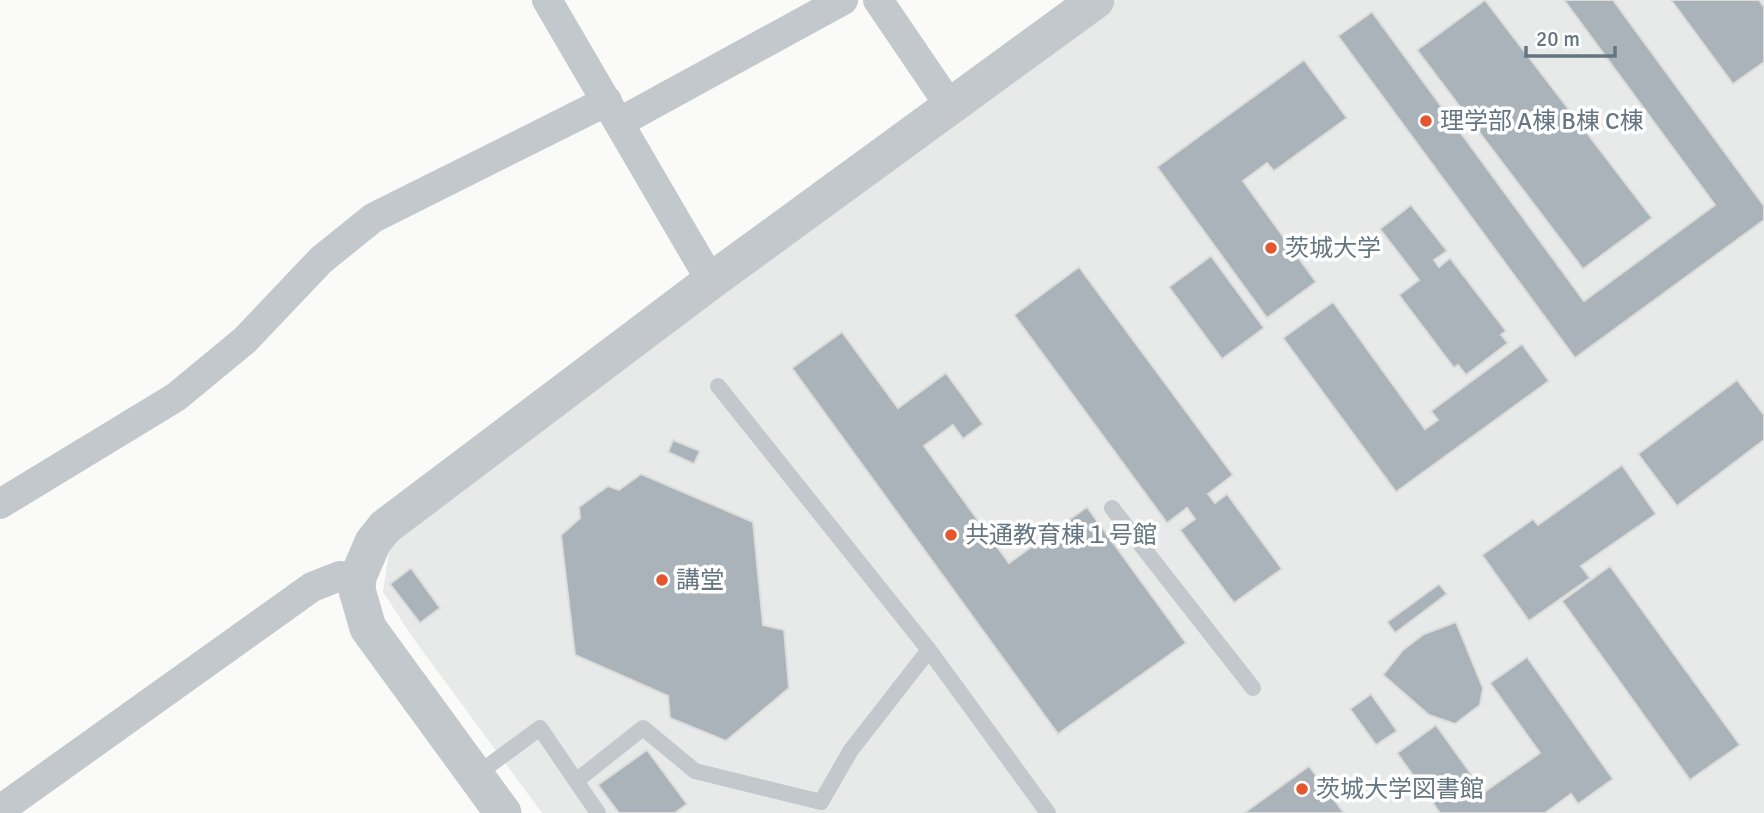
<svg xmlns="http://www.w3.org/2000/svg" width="1764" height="813" viewBox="0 0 1764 813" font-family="Signika,'Noto Sans JP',sans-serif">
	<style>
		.built { fill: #e8e9e9 }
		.building { fill: #aab3b9; stroke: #dcdcda; stroke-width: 2 }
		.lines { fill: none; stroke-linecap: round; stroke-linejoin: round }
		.service { stroke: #c3c8cc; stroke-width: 16 }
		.minor { stroke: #c3c8cc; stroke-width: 30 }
		.tertiary { stroke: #c3c8cc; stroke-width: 37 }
		.poi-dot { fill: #e4572e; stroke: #fff; stroke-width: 2.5 }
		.labels { text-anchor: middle; stroke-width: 7; stroke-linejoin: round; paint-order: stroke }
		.poi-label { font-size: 24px; fill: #657683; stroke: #fff; text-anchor: start }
	</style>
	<rect width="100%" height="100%" fill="#fafaf8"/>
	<path class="built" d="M1117,0H1764V813H542L413,638L383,592L392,532Z"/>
	<g class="building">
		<path d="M1485,0L1652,218L1583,269L1417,50Z"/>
		<path d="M1564,0H1613L1764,206V220L1575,358L1338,36L1372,12L1584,301L1715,205Z"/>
		<path d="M1671,0H1759L1764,7V62L1733,84Z"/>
		<path d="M1304,60L1347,118L1274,171L1267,163L1243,181L1316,282L1267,318L1157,167Z"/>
		<path d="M1411,205L1447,251L1434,260L1439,267L1450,258L1506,331L1501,335L1508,343L1466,375L1458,365L1454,368L1399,295L1419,280L1380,229Z"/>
		<path d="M1211,256L1264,328L1222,359L1169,287Z"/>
		<path d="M1079,267L1233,475L1208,494L1215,503L1227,494L1282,569L1234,603L1180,530L1195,519L1187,508L1167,523L1014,315Z"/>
		<path d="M1333,302L1425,429L1438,420L1431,411L1522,344L1549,381L1396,492L1283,338Z"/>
		<path d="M842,332L898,408L946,373L983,424L963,439L953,425L924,446L1009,563L1087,507L1186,643L1058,734L792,368Z"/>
		<path d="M1737,380L1764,415V440L1677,506L1638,454Z"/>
		<path d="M673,440L700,451L694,464L668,452Z"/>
		<path d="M1622,465L1656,514L1581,566L1590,578L1529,621L1482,555L1533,519L1538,525Z"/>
		<path d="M641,474L753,522L763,625L784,630L789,688L726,741L670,718L668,696L575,655L561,535L580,518L579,507L608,486L619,490Z"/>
		<path d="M1610,566L1740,745L1690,780L1562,601Z"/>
		<path d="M411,568L440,608L420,623L390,584Z"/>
		<path d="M1439,584L1447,594L1395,633L1387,622Z"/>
		<path d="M1456,622L1483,688L1480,705L1455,724L1429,715L1383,675L1403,650L1424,634Z"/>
		<path d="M1527,657L1613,779L1578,804L1571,794L1545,813H1440L1397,753L1436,725L1484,792L1540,753L1490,683Z"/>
		<path d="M1371,694L1397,731L1376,745L1350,709Z"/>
		<path d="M647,750L687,804L675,813H619L598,785Z"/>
		<path d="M1309,766L1344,813H1244Z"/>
	</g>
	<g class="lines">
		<g class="service">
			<path d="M718,386L929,650L1048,813"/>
			<path d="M1112,508L1253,688"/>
			<path d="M476,775L540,728L576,781"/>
			<path d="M598,813L576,781L643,728L695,771L821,802L851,750L929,650"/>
		</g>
		<g class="minor">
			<path d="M547,0L711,281"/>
			<path d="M878,0L950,106"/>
			<path d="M620,122L843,0"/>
			<path d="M0,504L176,397L245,340L321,260L373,218L607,101"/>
			<path d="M0,810L312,587L340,576L358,577"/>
		</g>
		<path class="tertiary" d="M503,813L368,628L357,590L358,577L373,542L385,527L711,281L1096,0"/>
	</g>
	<g class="poi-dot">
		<circle cx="1426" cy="121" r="7"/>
		<circle cx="1271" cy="248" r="7"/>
		<circle cx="951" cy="535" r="7"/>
		<circle cx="662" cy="580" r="7"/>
		<circle cx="1302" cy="789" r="7"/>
	</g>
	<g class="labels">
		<g class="poi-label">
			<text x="1440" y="129">理学部 A棟 B棟 C棟</text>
			<text x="1285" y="256">茨城大学</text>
			<text x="965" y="543">共通教育棟１号館</text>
			<text x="676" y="588">講堂</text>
			<text x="1316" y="797">茨城大学図書館</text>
		</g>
	</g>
	<path d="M1526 46v10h89v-10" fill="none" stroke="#657683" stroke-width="3.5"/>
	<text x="1536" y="46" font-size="21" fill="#657683" stroke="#ffffff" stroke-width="5" paint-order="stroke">20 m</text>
</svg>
